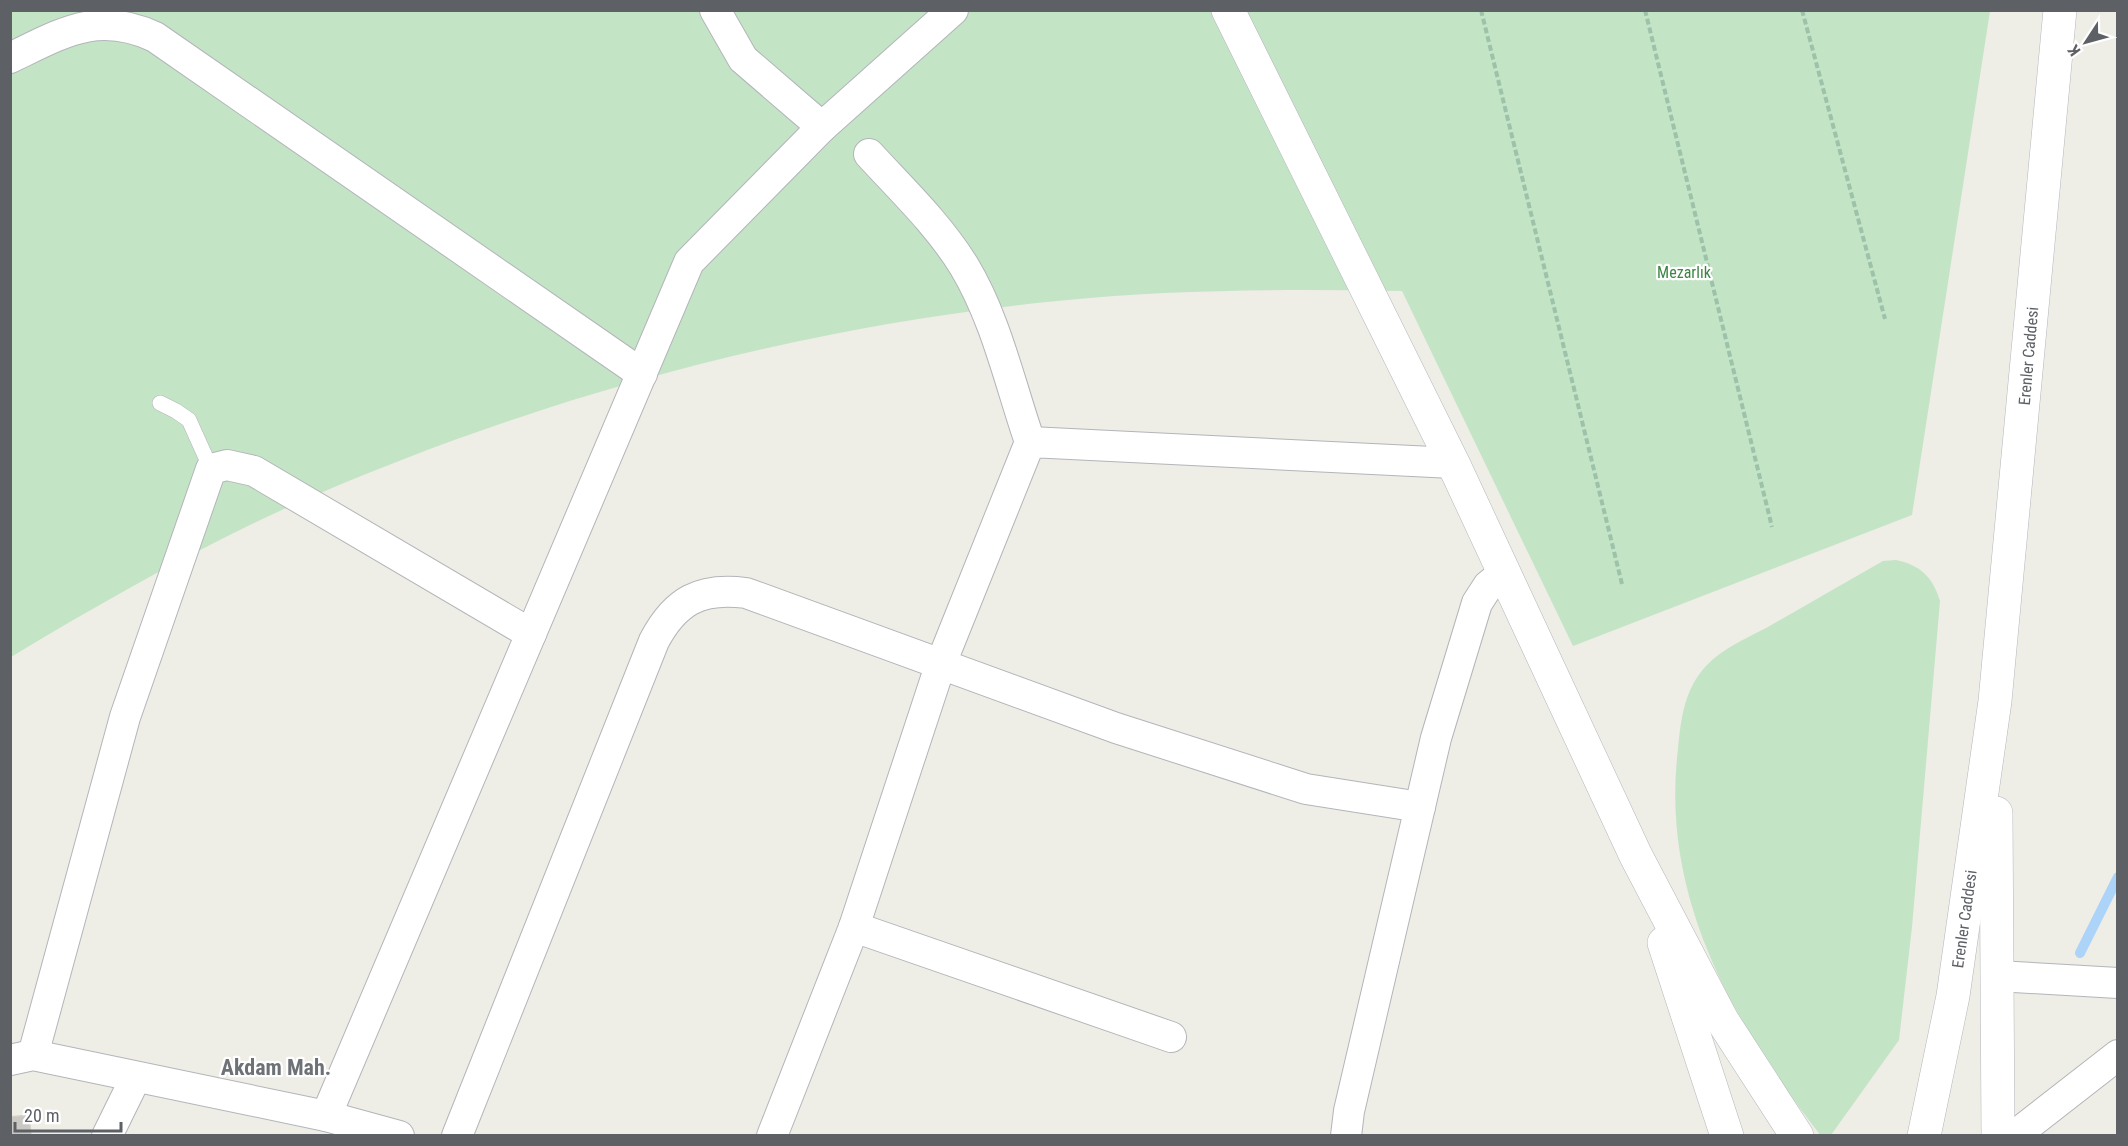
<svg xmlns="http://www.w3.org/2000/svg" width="2128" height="1146" viewBox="0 0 2128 1146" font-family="'Roboto Condensed',sans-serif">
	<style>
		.green { fill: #c4e4c6 }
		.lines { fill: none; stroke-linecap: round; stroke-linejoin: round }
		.stream { stroke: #acd3f8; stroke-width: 10 }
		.building { fill: #cac8c2; stroke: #d3cfc5; stroke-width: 1.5 }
		.lane-casing { stroke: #b3b5b9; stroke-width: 16 }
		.street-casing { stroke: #b3b5b9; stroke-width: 32 }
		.secondary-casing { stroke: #b4b7bc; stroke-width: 34 }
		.path { stroke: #9cc2aa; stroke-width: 4; stroke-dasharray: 6 3; stroke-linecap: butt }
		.lane { stroke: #fff; stroke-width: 15 }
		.street { stroke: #fff; stroke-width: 30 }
		.secondary { stroke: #fff; stroke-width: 33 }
		.labels { text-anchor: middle; stroke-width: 4.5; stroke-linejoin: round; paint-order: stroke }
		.park-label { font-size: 16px; fill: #3d8544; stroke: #fff }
		.street-label { font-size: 16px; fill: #5d6065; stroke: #fff }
		.district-label { font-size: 22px; font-weight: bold; fill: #6e7277; stroke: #fff }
	</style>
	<rect width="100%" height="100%" fill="#eeede6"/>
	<g class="green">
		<path d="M10,11H1990L1912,515L1573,646L1402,291C1287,289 1172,289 1057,301C794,327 537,398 295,504C197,548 103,602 11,657Z"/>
		<path d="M1896,560C1920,565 1933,577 1940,601L1912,927L1899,1040L1831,1135L1821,1136C1733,1023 1660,897 1678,749C1681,719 1684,689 1707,665C1723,648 1747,638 1768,627C1806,605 1845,583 1883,561Z"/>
	</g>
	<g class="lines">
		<path class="stream" d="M2080,953L2118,877"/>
	</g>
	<path class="building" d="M29,1115L31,1136H10V1117Z"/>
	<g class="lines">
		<defs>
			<path id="lane" d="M160,403L176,411L189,420L211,469"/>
			<g id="street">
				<path d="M715,10L743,59L822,127"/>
				<path d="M10,58C62,33 98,10 155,37L642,374"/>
				<path d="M869,154C902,190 938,224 964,266C996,319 1010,384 1030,442"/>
				<path d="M854,927L1171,1037"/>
				<path d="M1997,976L2118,983"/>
				<path d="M33,1055L125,717L211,469L227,465L254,471L531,634"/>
				<path d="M10,1060L33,1055L326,1116L399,1136"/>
				<path d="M326,1116L689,262L822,127L953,10"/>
				<path d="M107,1136L136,1077"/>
				<path d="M457,1136L654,641C675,601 700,587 746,593L1116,728L1306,789L1420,807"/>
				<path d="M772,1136L854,927L940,666L1030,442L1453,463"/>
				<path d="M1346,1136L1349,1111L1436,738L1477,603L1488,586L1504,573"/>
				<path d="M2014,1136L2118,1055"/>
			</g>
			<g id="secondary">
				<path d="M1228,10L1453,463L1636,856L1722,1020L1797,1136"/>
				<path d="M1996,813L1998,1136"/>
				<path d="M1664,943L1727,1136"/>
				<path d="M1924,1136L1953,996L1995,701L2060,10"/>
			</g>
		</defs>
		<use href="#lane" class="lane-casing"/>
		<use href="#street" class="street-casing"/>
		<use href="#secondary" class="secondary-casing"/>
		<g class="path">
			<path d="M1481,10L1622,584"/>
			<path d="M1645,10L1772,527"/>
			<path d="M1802,10L1885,319"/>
		</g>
		<use href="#lane" class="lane"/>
		<use href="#street" class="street"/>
		<use href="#secondary" class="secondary"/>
	</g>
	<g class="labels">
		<g class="park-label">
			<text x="1684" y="278">Mezarlık</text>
		</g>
		<g class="street-label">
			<text transform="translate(2028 356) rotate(-85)" y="6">Erenler Caddesi</text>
			<text transform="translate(1964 919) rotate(-82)" y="6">Erenler Caddesi</text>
		</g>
		<g class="district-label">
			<text x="276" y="1075">Akdam Mah.</text>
		</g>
	</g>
	<rect width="2128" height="1146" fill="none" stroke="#5d6065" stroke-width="24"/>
	<g transform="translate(2086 42) rotate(234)" stroke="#ffffff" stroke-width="4.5" paint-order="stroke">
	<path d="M0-4.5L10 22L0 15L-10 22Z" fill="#5d6065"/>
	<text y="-9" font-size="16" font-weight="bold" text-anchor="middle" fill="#5d6065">K</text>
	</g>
	<path d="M15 1122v9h106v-9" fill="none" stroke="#5d6065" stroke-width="3"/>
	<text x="24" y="1122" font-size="18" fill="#5d6065" stroke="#ffffff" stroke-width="4.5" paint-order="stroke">20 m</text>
</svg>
